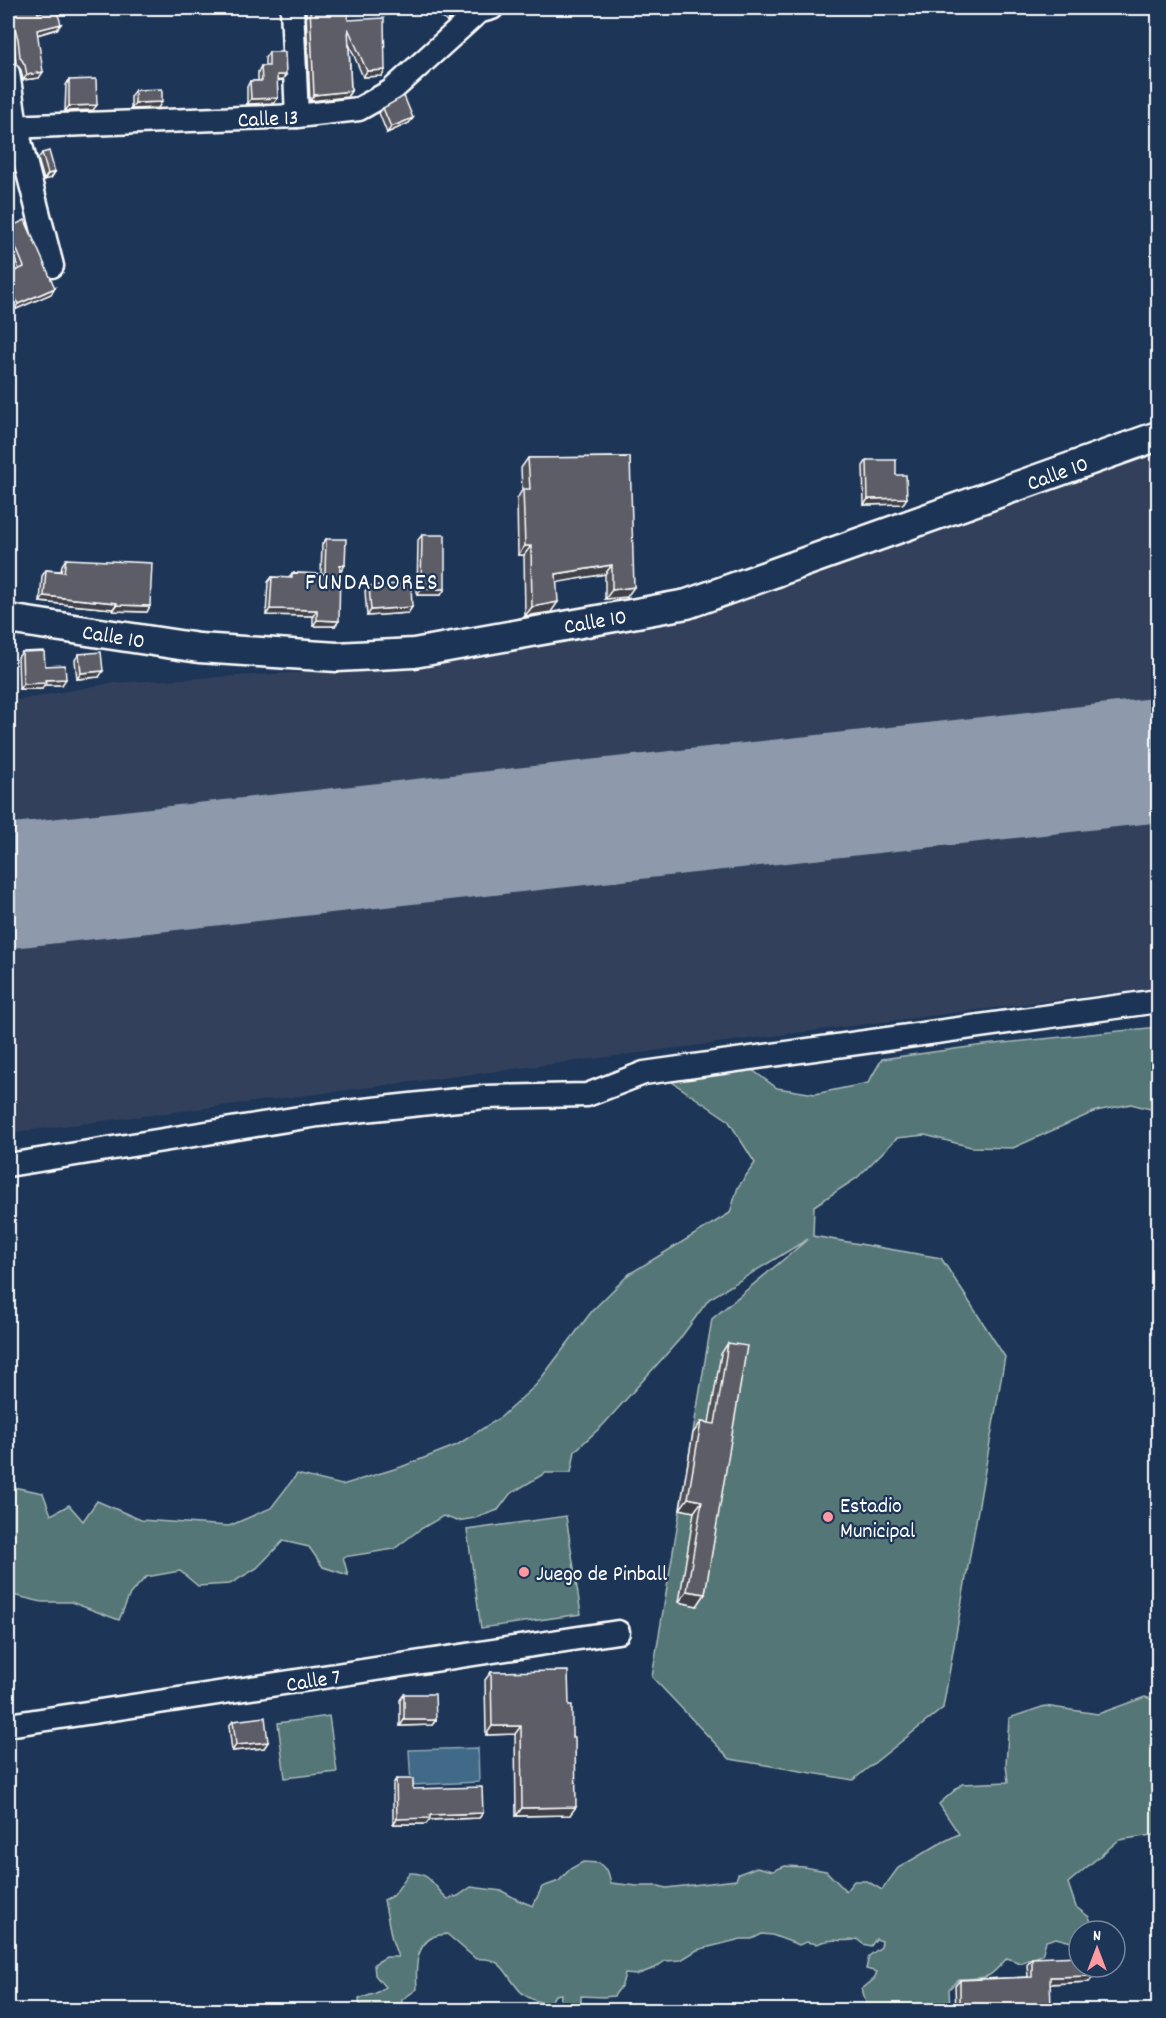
<svg xmlns="http://www.w3.org/2000/svg" width="1166" height="2018" viewBox="0 0 1166 2018" font-family="Dekko,sans-serif">
	<style>
		.built { fill: #30415c }
		.green { fill: #547676; stroke: #aababa; stroke-width: 1.5 }
		.water { fill: #416a88; stroke: #8da6b8; stroke-width: 1.5 }
		.lines { fill: none; stroke-linecap: round; stroke-linejoin: round }
		.runway { stroke: #8e9aab; stroke-width: 124 }
		.minor-casing { stroke: #fff; stroke-width: 27 }
		.major-casing { stroke: #fff; stroke-width: 33 }
		.minor { stroke: #1d3557; stroke-width: 22 }
		.major { stroke: #1d3557; stroke-width: 28 }
		.wall { fill: #505059; stroke: #fff; stroke-width: 1.5 }
		.shaded-wall { fill: #414148; stroke: #fff; stroke-width: 1.5 }
		.building { fill: #5d5d67; stroke: #fff; stroke-width: 1.5 }
		.poi-dot { fill: #ff9aa2; stroke: #1d3557; stroke-width: 2 }
		.labels { text-anchor: middle; stroke-width: 4.5; stroke-linejoin: round; paint-order: stroke }
		.street-label { font-size: 22px; fill: #fff; stroke: #1d3557 }
		.poi-label { font-size: 22px; fill: #fff; stroke: #1d3557; text-anchor: start }
		.neighbourhood-label { font-size: 24px; letter-spacing: 1.5px; fill: #fff; stroke: #1d3557 }
	</style>
	<rect width="100%" height="100%" fill="#1d3557"/>
	<filter id="ink" filterUnits="userSpaceOnUse"><feTurbulence type="fractalNoise" baseFrequency=".0167" numOctaves="2"/><feDisplacementMap in="SourceGraphic" scale="12" xChannelSelector="R" yChannelSelector="G"/><feConvolveMatrix kernelMatrix="1 2 1 2 8 2 1 2 1" color-interpolation-filters="sRGB"/></filter>
	<g filter="url(#ink)">
		<path class="built" d="M1158,453V987L8,1133V702L111,683L415,666L746,596Z"/>
		<g class="green">
			<path d="M1158,1027V1111L1131,1104L1096,1111L1013,1148L971,1147L925,1135L897,1138L857,1178L814,1206L813,1236L941,1258L1005,1357L943,1708L853,1780L730,1759L652,1677L712,1319L808,1239L709,1299L679,1340L604,1424L575,1451L571,1473H545L510,1494L498,1510L475,1518L457,1521L443,1516L419,1530L394,1549L343,1557L348,1575L323,1567L309,1547L283,1541L257,1568L230,1584L198,1586L180,1571L146,1577L130,1594L119,1620L71,1602H42L8,1594V1486L43,1493L51,1515L69,1505L83,1521L97,1501L141,1520L229,1526L271,1508L297,1474L342,1485L401,1467L457,1445L501,1417L536,1385L592,1311L629,1274L730,1213L738,1187L755,1163L728,1120L669,1080L748,1067L777,1088L815,1094L868,1083L882,1059L984,1045Z"/>
			<path d="M566,1516L581,1614L481,1628L467,1530Z"/>
			<path d="M1145,1697L1158,1701V1834L1119,1840L1068,1883L1076,1907L1089,1917L1095,1931H1104H1079V1944L1056,1938L1046,1941L1042,1955L1020,1963L1007,1958C988,1980 988,1978 959,1979L949,1989L950,2010H868L862,1989L874,1979L877,1972L866,1969L869,1956L881,1947L882,1941L876,1939L871,1946L863,1944L857,1939C843,1943 829,1937 817,1944L806,1942L799,1945L772,1935L762,1934L752,1939H741L697,1950L681,1960L665,1961L655,1968L636,1975L625,1974L622,1985L614,1996L603,1997L581,1996V2010H563L560,2006L561,1994L555,1995L549,2005C540,2002 528,1999 522,1993C505,1976 504,1956 476,1959L447,1934C443,1935 436,1935 433,1937C414,1946 416,1973 417,1989L402,2000L401,2010H360L359,1999L376,1993L385,1987L375,1975L374,1964L386,1957H398L392,1940L384,1900L394,1895L409,1873C432,1872 433,1887 448,1899L458,1896L471,1887L502,1891L518,1900L533,1906L542,1887L559,1881L570,1869L583,1862L599,1863L608,1872L611,1883L637,1886H659L666,1888L736,1880L738,1874L757,1867L773,1871L785,1866L804,1867L826,1871L846,1891L854,1881H867L882,1890L898,1868L939,1844L959,1834L939,1804L962,1784L1008,1782L1006,1765L1009,1718L1045,1706L1098,1714Z"/>
			<path d="M329,1716L337,1772L285,1778L278,1723Z"/>
		</g>
		<path class="water" d="M478,1748L479,1782L411,1785L409,1750Z"/>
		<g class="lines">
			<path class="runway" d="M8,886L1158,760"/>
			<defs>
				<g id="minor">
					<path d="M292,8L297,116"/>
					<path d="M8,73L16,126L52,266"/>
					<path d="M8,127L297,116L359,109L391,91L478,12L492,8"/>
					<path d="M8,1165L318,1115L485,1097L587,1095L644,1073L1158,1001"/>
					<path d="M8,1725L618,1632"/>
				</g>
				<path id="major" d="M8,619L199,648L337,657L414,653L687,604L1158,436"/>
			</defs>
			<use href="#minor" class="minor-casing"/>
			<use href="#major" class="major-casing"/>
			<use href="#minor" class="minor"/>
			<use href="#major" class="major"/>
		</g>
		<g class="wall">
			<path d="M8,8L38,13L61,24L57,29L37,35L39,78L23,80L21,70L16,63L14,45L8,22Z"/>
			<path d="M308,8H348V20L385,70L382,76L363,77L349,44L351,91L347,97L310,101L306,10Z"/>
			<path d="M432,8H464L447,22L432,9Z"/>
			<path d="M269,52L282,80L277,81L278,98L274,103L247,104V87L250,81H258V72L261,66H265V58Z"/>
			<path d="M69,80L93,110L65,111L66,85Z"/>
			<path d="M135,90L158,108L131,109V95Z"/>
			<path d="M383,108L413,118L409,123L387,133L379,113Z"/>
			<path d="M42,153L55,172L51,178L44,180L38,159Z"/>
			<path d="M8,228L55,288L51,294L14,310L8,296V274L19,269L8,243Z"/>
			<path d="M630,457L627,597L605,599V574L556,582L551,612L525,616L524,555H518L517,499L522,490L521,468L528,458Z"/>
			<path d="M867,460L896,475L903,504L864,505L863,466Z"/>
			<path d="M422,535L441,595H417L418,540Z"/>
			<path d="M326,539L345,565L341,571H340L335,626H313V616L266,615L268,582L272,577L289,578L292,573L321,574L322,544Z"/>
			<path d="M66,559L150,606L147,612L113,611V609L40,602L42,576L46,570L61,571L62,565Z"/>
			<path d="M369,586L412,607L408,613L367,616L365,591Z"/>
			<path d="M22,652L45,666L62,685H44L42,689H19L18,657Z"/>
			<path d="M79,654L99,677L77,679L75,660Z"/>
			<path d="M728,1343L705,1594L697,1606L679,1602L694,1512L680,1509L693,1433L701,1422L709,1423L721,1354Z"/>
			<path d="M491,1672L569,1705L572,1737L570,1815L516,1816L515,1734L486,1735L485,1680Z"/>
			<path d="M404,1694L436,1720L432,1725L400,1726V1700Z"/>
			<path d="M233,1721L268,1742L264,1748L232,1751L229,1726Z"/>
			<path d="M396,1779L413,1789L483,1813L479,1818L429,1820L426,1824H393V1784Z"/>
			<path d="M1032,1958L1093,1976L1089,1982L1050,1984L1049,2010H956L955,1986L960,1980L1028,1977L1027,1964Z"/>
		</g>
		<g class="shaded-wall">
			<path d="M461,8H464L447,22L451,16Z"/>
			<path d="M61,24L57,29L33,36L37,30Z"/>
			<path d="M385,70L382,76L363,77L367,71Z"/>
			<path d="M43,72L39,78L23,80L27,75Z"/>
			<path d="M277,75H286L282,80L273,81Z"/>
			<path d="M351,91L347,97L310,101L314,95Z"/>
			<path d="M278,98L274,103L247,104L251,99Z"/>
			<path d="M162,102L158,108L131,109L135,103Z"/>
			<path d="M97,105L93,110L65,111L69,106Z"/>
			<path d="M413,118L409,123L387,133L391,127Z"/>
			<path d="M55,172L51,178L44,180L48,174Z"/>
			<path d="M55,288L51,294L14,310L18,304Z"/>
			<path d="M907,498L903,504L864,505L868,499Z"/>
			<path d="M525,546H531L524,555H518Z"/>
			<path d="M340,565H345L341,571L336,570Z"/>
			<path d="M612,565L605,574L549,584L556,574Z"/>
			<path d="M634,587L627,597L605,599L612,590Z"/>
			<path d="M421,589H445L441,595H417Z"/>
			<path d="M44,596L117,603L113,609L40,602Z"/>
			<path d="M558,602L551,612L525,616L532,607Z"/>
			<path d="M117,605L150,606L147,612L113,611Z"/>
			<path d="M412,607L408,613L367,616L371,610Z"/>
			<path d="M270,609L317,610L313,616L266,615Z"/>
			<path d="M317,620L339,621L335,626H313Z"/>
			<path d="M103,671L99,677L77,679L81,673Z"/>
			<path d="M66,679L62,685H44L42,689H19L23,684L45,680Z"/>
			<path d="M688,1498L702,1501L694,1512L680,1509Z"/>
			<path d="M687,1591L705,1594L697,1606L679,1602Z"/>
			<path d="M404,1720H436L432,1725L400,1726Z"/>
			<path d="M492,1726H521L515,1734L486,1735Z"/>
			<path d="M268,1742L264,1748L232,1751L236,1745Z"/>
			<path d="M576,1807L570,1815L516,1816L522,1808Z"/>
			<path d="M483,1813L479,1818L429,1820L426,1824H393L397,1819L430,1815Z"/>
			<path d="M1093,1976L1089,1982L1046,1984L1050,1977Z"/>
			<path d="M977,2006L974,2010H958L960,2007Z"/>
			<path d="M1051,2008L1049,2010H999V2009Z"/>
		</g>
		<g class="building">
			<path d="M8,8H36L38,13L56,8L61,24L37,30L43,72L27,75L25,65L20,57L18,39L10,10H8Z"/>
			<path d="M310,8H348V20L384,18L385,70L367,71L348,28L351,91L314,95Z"/>
			<path d="M441,8H461L451,16Z"/>
			<path d="M269,52H285L286,75H277L278,98L251,99L250,81H262L261,66H269Z"/>
			<path d="M96,79L97,105L69,106V80Z"/>
			<path d="M162,89V102L135,103V90Z"/>
			<path d="M404,96L413,118L391,127L383,108Z"/>
			<path d="M8,146L10,160H8Z"/>
			<path d="M49,151L55,172L48,174L42,153Z"/>
			<path d="M25,220L55,288L18,304L8,281V274L24,267L8,228Z"/>
			<path d="M630,457L634,587L612,590V565L556,574L558,602L532,607L531,546H525L523,489H530L528,458Z"/>
			<path d="M867,460H896V475H906L907,498L868,499Z"/>
			<path d="M422,535H445V589H421Z"/>
			<path d="M326,539H346L345,565H340L339,621L317,620V610L270,609L272,577L292,578V573L325,574Z"/>
			<path d="M66,559L152,563L150,606L117,605V603L44,596L46,570L64,572Z"/>
			<path d="M411,583L412,607L371,610L369,586Z"/>
			<path d="M44,651L45,666L65,665L66,679L45,680L46,683L23,684L22,652Z"/>
			<path d="M101,652L103,671L81,673L79,654Z"/>
			<path d="M728,1343L747,1346L705,1594L687,1591L702,1501L688,1498L701,1422L715,1424Z"/>
			<path d="M568,1671L569,1705H572V1737H575L576,1807L522,1808L521,1726H492L491,1672Z"/>
			<path d="M404,1694H435L436,1720H404Z"/>
			<path d="M265,1717L268,1742L236,1745L233,1721Z"/>
			<path d="M396,1779H413V1789L482,1787L483,1813L430,1815V1818L397,1819Z"/>
			<path d="M1079,1956V1967H1093V1976L1050,1977L1051,2008L999,2009V2010H977V2006L960,2007V1980L1032,1977V1958Z"/>
		</g>
	</g>
	<g class="poi-dot">
		<circle cx="828" cy="1517" r="6"/>
		<circle cx="524" cy="1572" r="6"/>
	</g>
	<g class="labels">
		<g class="street-label">
			<text transform="translate(268 117) rotate(-3)" y="8">Calle 13</text>
			<text transform="translate(1057 472) rotate(-20)" y="8">Calle 10</text>
			<text transform="translate(595 620) rotate(-10)" y="8">Calle 10</text>
			<text transform="translate(114 635) rotate(9)" y="8">Calle 10</text>
			<text transform="translate(313 1679) rotate(-9)" y="8">Calle 7</text>
		</g>
		<g class="poi-label">
			<text x="840" y="1512">Estadio<tspan x="840" dy="25">Municipal</tspan></text>
			<text x="536" y="1580">Juego de Pinball</text>
		</g>
		<g class="neighbourhood-label">
			<text x="372" y="589">FUNDADORES</text>
		</g>
	</g>
	<rect width="1166" height="2018" fill="none" stroke="#1d3557" stroke-width="30"/>
	<rect x="15" y="15" width="1136" height="1988" fill="none" stroke="#fff" stroke-width="2" filter="url(#ink)"/>
	<g transform="translate(1097 1949)"><circle r="28" fill="#1d3557" stroke="#77869a" stroke-width="1.5"/>
	<path d="M0-4.5L10 22L0 15L-10 22Z" fill="#ff9aa2"/>
	<text y="-9" font-size="16" font-weight="bold" text-anchor="middle" fill="#ffffff">N</text>
	</g>
</svg>
